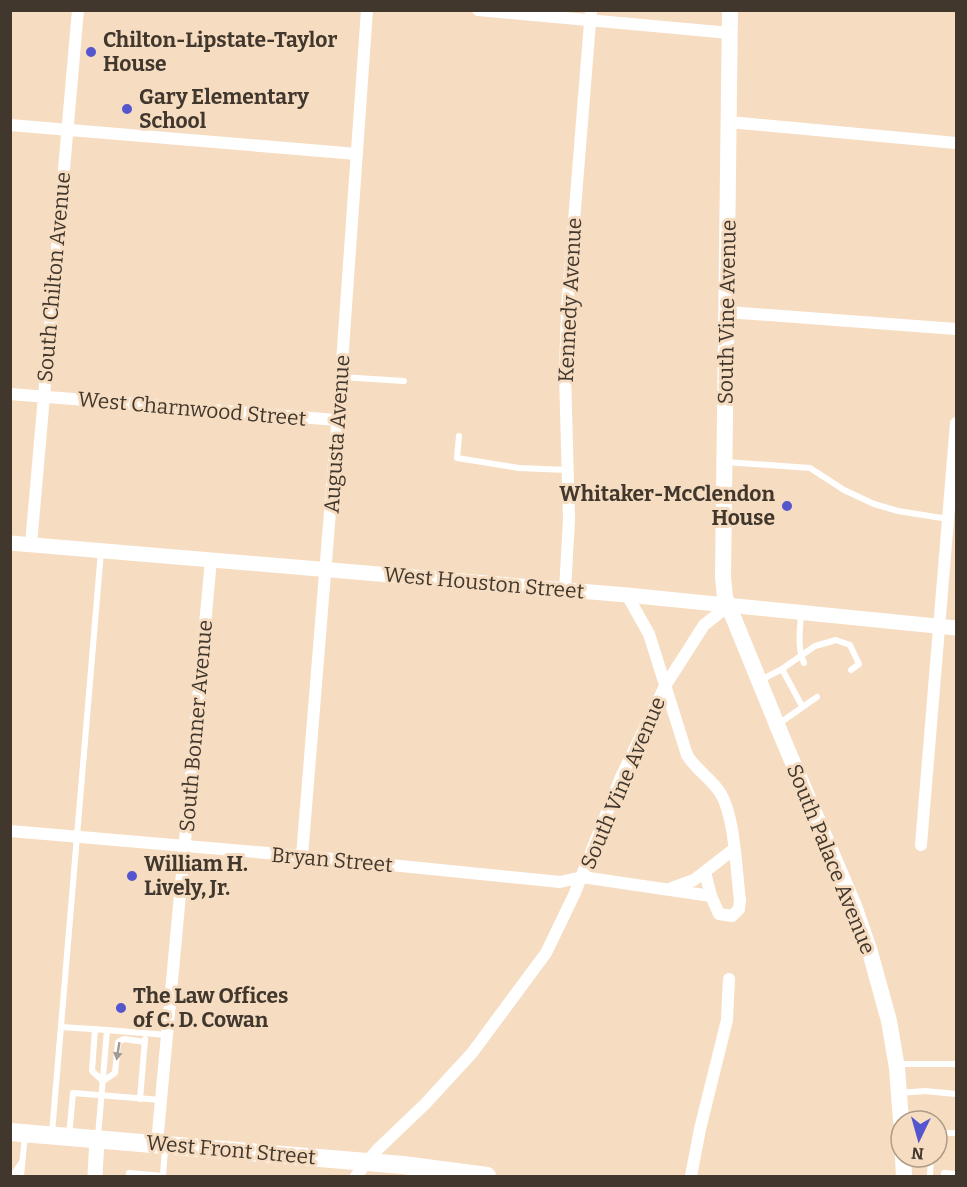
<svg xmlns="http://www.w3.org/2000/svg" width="967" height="1187" viewBox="0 0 967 1187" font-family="Bitter,serif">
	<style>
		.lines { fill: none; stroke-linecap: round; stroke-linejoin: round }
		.service { stroke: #fff; stroke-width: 6 }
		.minor { stroke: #fff; stroke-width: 12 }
		.tertiary { stroke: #fff; stroke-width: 15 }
		.secondary { stroke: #fff; stroke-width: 16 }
		.primary { stroke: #fff; stroke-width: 18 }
		.oneway { fill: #a09b96 }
		.poi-dot { fill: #5555cd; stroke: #f6ddc2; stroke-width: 2 }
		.labels { text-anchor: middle; stroke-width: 6; stroke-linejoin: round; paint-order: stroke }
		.poi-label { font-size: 21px; font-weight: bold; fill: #41372d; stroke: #f6ddc2; text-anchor: start }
		.street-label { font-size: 21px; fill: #41372d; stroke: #f6ddc2 }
	</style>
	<rect width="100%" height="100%" fill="#f6ddc2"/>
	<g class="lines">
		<g class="service">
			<path d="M341,377L404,381"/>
			<path d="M459,436L457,458L519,468L568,470"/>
			<path d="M726,462L810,468L844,490L874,504L898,511L948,519"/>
			<path d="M801,614C800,631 797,647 804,663"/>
			<path d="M761,680L782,669"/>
			<path d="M802,706L782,669L815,646L836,640L850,645L859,664L851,670"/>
			<path d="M777,725L817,697"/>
			<path d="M61,1027L107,1030"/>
			<path d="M95,1029L92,1071L103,1081L115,1073L118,1042L124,1039L145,1042"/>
			<path d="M897,1064H956"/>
			<path d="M900,1093L925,1091L956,1094"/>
			<path d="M140,1099L145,1039"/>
			<path d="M52,1133L101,551"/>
			<path d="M937,1133H956"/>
			<path d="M69,1136L73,1093L161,1100"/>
			<path d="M98,1136L107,1030L167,1035"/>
			<path d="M14,1176L15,1172L22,1162"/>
			<path d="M21,1176L25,1135"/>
			<path d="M129,1176V1173L163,1176"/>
			<path d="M163,1176L165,1148"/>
			<path d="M930,1176L931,1157"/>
			<path d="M944,1176V1173L956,1174"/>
		</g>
		<g class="minor">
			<path d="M478,10L730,33"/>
			<path d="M729,122L956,143"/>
			<path d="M10,125L357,154"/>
			<path d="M727,312L956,329"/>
			<path d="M10,394L337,420"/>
			<path d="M31,544L78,10"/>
			<path d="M565,590L569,519L565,374L567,308L591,10"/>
			<path d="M627,595L649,634L687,755C696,770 712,779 721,794C735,818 736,870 740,900L739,909L732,916L719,914L711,896L705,872"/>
			<path d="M10,831L302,856L560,882L582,877L711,896"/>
			<path d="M921,845L956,423"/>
			<path d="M302,856L341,377L367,10"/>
			<path d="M672,888L694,880L734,849"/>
			<path d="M157,1143L211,560"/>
			<path d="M356,1176L377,1150L425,1104L472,1053L546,953L574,895L621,777L665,686L704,625L728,606"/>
			<path d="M691,1176L700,1129L727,1020L729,979"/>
		</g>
		<g class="tertiary">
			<path d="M10,543L627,595L956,628"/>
			<path d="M95,1176L97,1139"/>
		</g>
		<g class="secondary">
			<path d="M730,10L723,577L725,597L782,737L854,906L870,952L889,1021L897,1068L901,1121"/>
			<path d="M903,1157L904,1176"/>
		</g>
		<path class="primary" d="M10,1132L403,1165L487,1176"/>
	</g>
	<defs><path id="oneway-solid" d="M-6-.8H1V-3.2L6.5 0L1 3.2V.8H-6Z" transform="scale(1.5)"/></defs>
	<use class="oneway" href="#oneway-solid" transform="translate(118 1051) rotate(99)"/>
	<g class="poi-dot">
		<circle cx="91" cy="52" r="6"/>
		<circle cx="127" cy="109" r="6"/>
		<circle cx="787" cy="506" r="6"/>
		<circle cx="132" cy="876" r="6"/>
		<circle cx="121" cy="1008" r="6"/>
	</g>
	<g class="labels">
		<g class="poi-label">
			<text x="103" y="47">Chilton-Lipstate-Taylor<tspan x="103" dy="24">House</tspan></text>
			<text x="139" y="104">Gary Elementary<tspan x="139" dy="24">School</tspan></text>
			<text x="775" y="501" text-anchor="end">Whitaker-McClendon<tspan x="775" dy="24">House</tspan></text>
			<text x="144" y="871">William H.<tspan x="144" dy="24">Lively, Jr.</tspan></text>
			<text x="133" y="1003">The Law Offices<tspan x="133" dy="24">of C. D. Cowan</tspan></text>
		</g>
		<g class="street-label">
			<text transform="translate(54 277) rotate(-85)" y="7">South Chilton Avenue</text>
			<text transform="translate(570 300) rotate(-87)" y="7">Kennedy Avenue</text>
			<text transform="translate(727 312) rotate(-89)" y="7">South Vine Avenue</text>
			<text transform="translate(192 409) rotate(5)" y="7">West Charnwood Street</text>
			<text transform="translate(337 434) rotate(-86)" y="7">Augusta Avenue</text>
			<text transform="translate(484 583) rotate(5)" y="7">West Houston Street</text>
			<text transform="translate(196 726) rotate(-85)" y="7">South Bonner Avenue</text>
			<text transform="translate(623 783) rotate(-67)" y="7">South Vine Avenue</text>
			<text transform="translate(831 859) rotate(68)" y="7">South Palace Avenue</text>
			<text transform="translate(332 860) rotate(5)" y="7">Bryan Street</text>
			<text transform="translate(231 1150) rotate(5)" y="7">West Front Street</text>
		</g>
	</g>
	<rect width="967" height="1187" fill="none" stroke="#41372d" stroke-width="24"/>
	<g transform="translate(919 1139) rotate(185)"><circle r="28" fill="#f6ddc2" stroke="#ae9b86" stroke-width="1.5"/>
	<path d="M0-4.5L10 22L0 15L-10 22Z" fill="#5555cd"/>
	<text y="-9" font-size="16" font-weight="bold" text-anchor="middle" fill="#41372d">N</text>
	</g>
</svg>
